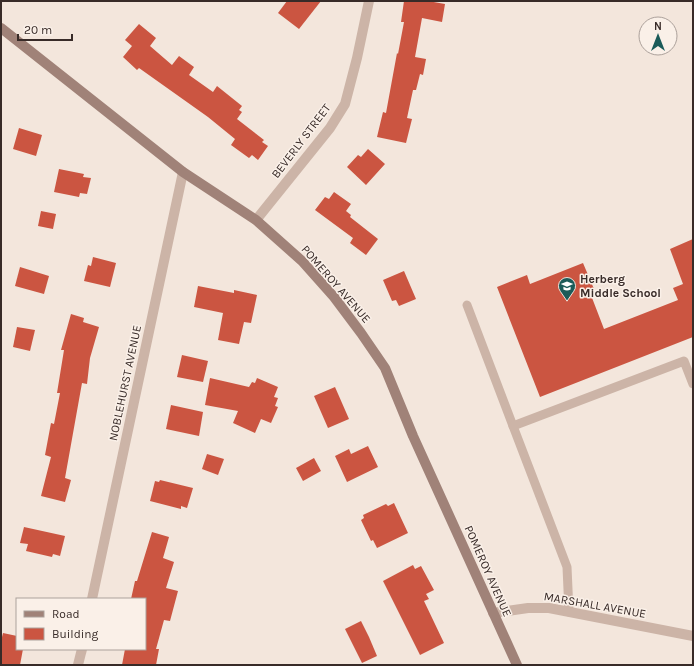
<svg xmlns="http://www.w3.org/2000/svg" width="694" height="666" viewBox="0 0 694 666" font-family="Karla,sans-serif">
	<style>
		.building { fill: #cb5541 }
		.lines { fill: none; stroke-linecap: round; stroke-linejoin: round }
		.lane { stroke: #ccb4a7; stroke-width: 9 }
		.street { stroke: #ccb4a7; stroke-width: 10 }
		.secondary { stroke: #a08278; stroke-width: 10 }
		.labels { text-anchor: middle; stroke-width: 3; stroke-linejoin: round; paint-order: stroke }
		.street-label { font-size: 12px; fill: #382b28; stroke: #faf0e8 }
		.poi-label { font-size: 12px; font-weight: bold; fill: #382b28; stroke: #faf0e8; text-anchor: start }
	</style>
	<rect width="100%" height="100%" fill="#f3e6dc"/>
	<g class="building">
		<path d="M287,1H321L299,29L278,13Z"/>
		<path d="M404,1H428L445,4L442,22L422,18L415,57L426,59L423,75L420,74L416,90H413L407,118L412,119L406,143L377,137L383,112L386,113L397,53L398,54L404,22H401Z"/>
		<path d="M139,24L156,38L150,46L172,65L179,56L194,67L189,75L213,92L217,86L242,106L239,110L242,112L237,119L264,140L262,142L268,146L258,160L252,155L249,158L231,145L235,139L208,117L139,68L137,70L123,57L132,46L125,40Z"/>
		<path d="M19,128L42,135L36,156L13,149Z"/>
		<path d="M368,149L385,164L366,185L347,167L358,155L361,157Z"/>
		<path d="M59,169L84,174L83,177L91,178L87,194L80,193L79,197L54,192Z"/>
		<path d="M334,192L351,204L346,211L351,215L350,217L378,239L366,255L350,243L353,238L315,210L325,197L329,199Z"/>
		<path d="M41,211L56,214L53,229L38,226Z"/>
		<path d="M693,239V337L540,397L497,287L527,275L530,284L583,263L594,289L589,290L604,329L678,300L673,288L683,284L670,249Z"/>
		<path d="M93,257L116,263L110,287L84,281L88,265L91,266Z"/>
		<path d="M20,267L49,276L44,294L15,286Z"/>
		<path d="M404,271L416,299L399,306L396,300L392,301L383,280Z"/>
		<path d="M198,286L234,293V290L257,295L251,323L244,322L239,344L218,340L223,313L194,307Z"/>
		<path d="M71,314L84,318L83,322L99,327L90,358L87,384L82,383L65,478L71,480L65,502L41,496L51,457L45,455L51,423L54,424L60,393H57L64,350H61Z"/>
		<path d="M17,327L35,330L30,351L13,347Z"/>
		<path d="M182,355L208,361L203,382L177,377Z"/>
		<path d="M210,378L249,387L252,382L255,383L257,378L278,387L274,397L278,398L275,406L278,407L271,423L261,419L255,433L233,423L238,411L205,405Z"/>
		<path d="M335,387L349,419L328,428L314,396Z"/>
		<path d="M171,405L203,412L199,436L166,429Z"/>
		<path d="M368,446L378,467L347,482L335,456L349,449L351,454Z"/>
		<path d="M207,454L224,459L218,475L202,469Z"/>
		<path d="M314,458L321,471L303,481L296,468Z"/>
		<path d="M160,480L193,488L187,508L181,506V509L150,501L155,481L159,482Z"/>
		<path d="M394,503L408,533L377,548L373,540L371,541L361,520L364,518L363,515L386,504L388,506Z"/>
		<path d="M24,527L65,536L60,556L53,554L52,557L26,551L28,544L20,543Z"/>
		<path d="M152,532L169,537L163,558L174,562L166,588L178,591L170,621L164,620L156,649H159L156,665H122L125,649H145V599H131L135,581H137Z"/>
		<path d="M413,565L415,569L421,566L434,590L426,594L429,599L424,601L444,643L420,655L383,581Z"/>
		<path d="M361,621L369,637L377,656L362,663L345,629Z"/>
		<path d="M3,633L17,636V649H23L20,665H1V641Z"/>
	</g>
	<g class="lines">
		<g class="lane">
			<path d="M467,305L513,426"/>
			<path d="M569,612L567,567L513,426L684,361L693,384"/>
		</g>
		<g class="street">
			<path d="M256,220L330,128L345,104L357,58L369,1"/>
			<path d="M92,599L183,172"/>
			<path d="M493,613L528,608H549L693,636"/>
			<path d="M78,665L82,649"/>
		</g>
		<path class="secondary" d="M1,28L183,172L256,220L302,261L334,297L361,333L385,368L413,436L517,665"/>
	</g>
	<defs>
		<symbol id="school-pin" viewBox="-11 -11 22 30"><path d="M0 17L-7.5 6A9.5 9.5 0 1 1 7.5 6Z" fill="#1b5b59" stroke="#faf0e8"/><path d="M0-5L7-2L0 1L-7-2ZM-4 1L0 2.5L4 1V4Q0 6-4 4Z" fill="#fff"/></symbol>
	</defs>
	<g fill-rule="evenodd">
		<use href="#school-pin" x="557" y="276" width="20" height="27"/>
	</g>
	<g class="labels">
		<g class="street-label">
			<text transform="translate(301 141) rotate(-53)" y="4">BEVERLY STREET</text>
			<text transform="translate(336 284) rotate(49)" y="4">POMEROY AVENUE</text>
			<text transform="translate(125 383) rotate(-78)" y="4">NOBLEHURST AVENUE</text>
			<text transform="translate(488 571) rotate(66)" y="4">POMEROY AVENUE</text>
			<text transform="translate(595 605) rotate(10)" y="4">MARSHALL AVENUE</text>
		</g>
		<g class="poi-label">
			<text x="580" y="283">Herberg<tspan x="580" dy="14">Middle School</tspan></text>
		</g>
	</g>
	<rect width="694" height="666" fill="none" stroke="#382b28" stroke-width="4"/>
	<rect x="16" y="598" width="130" height="52" fill="#faf0e8" stroke="#aca19b"/>
	<rect x="24" y="611" width="20" height="6" fill="#a08278" stroke="#aca19b"/>
	<text x="52" y="618" font-size="12" fill="#382b28">Road</text>
	<rect x="24" y="628" width="20" height="12" fill="#cb5541" stroke="#aca19b"/>
	<text x="52" y="638" font-size="12" fill="#382b28">Building</text>
	<g transform="translate(658 36)"><circle r="19" fill="#faf0e8" stroke="#aca19b"/>
	<path d="M0-3L7 15L0 10L-7 15Z" fill="#1b5b59"/>
	<text y="-6" font-size="11" font-weight="bold" text-anchor="middle" fill="#382b28">N</text>
	</g>
	<path d="M18 34v6h54v-6" fill="none" stroke="#382b28" stroke-width="2"/>
	<text x="24" y="34" font-size="12" fill="#382b28" stroke="#faf0e8" stroke-width="3" paint-order="stroke">20 m</text>
</svg>
